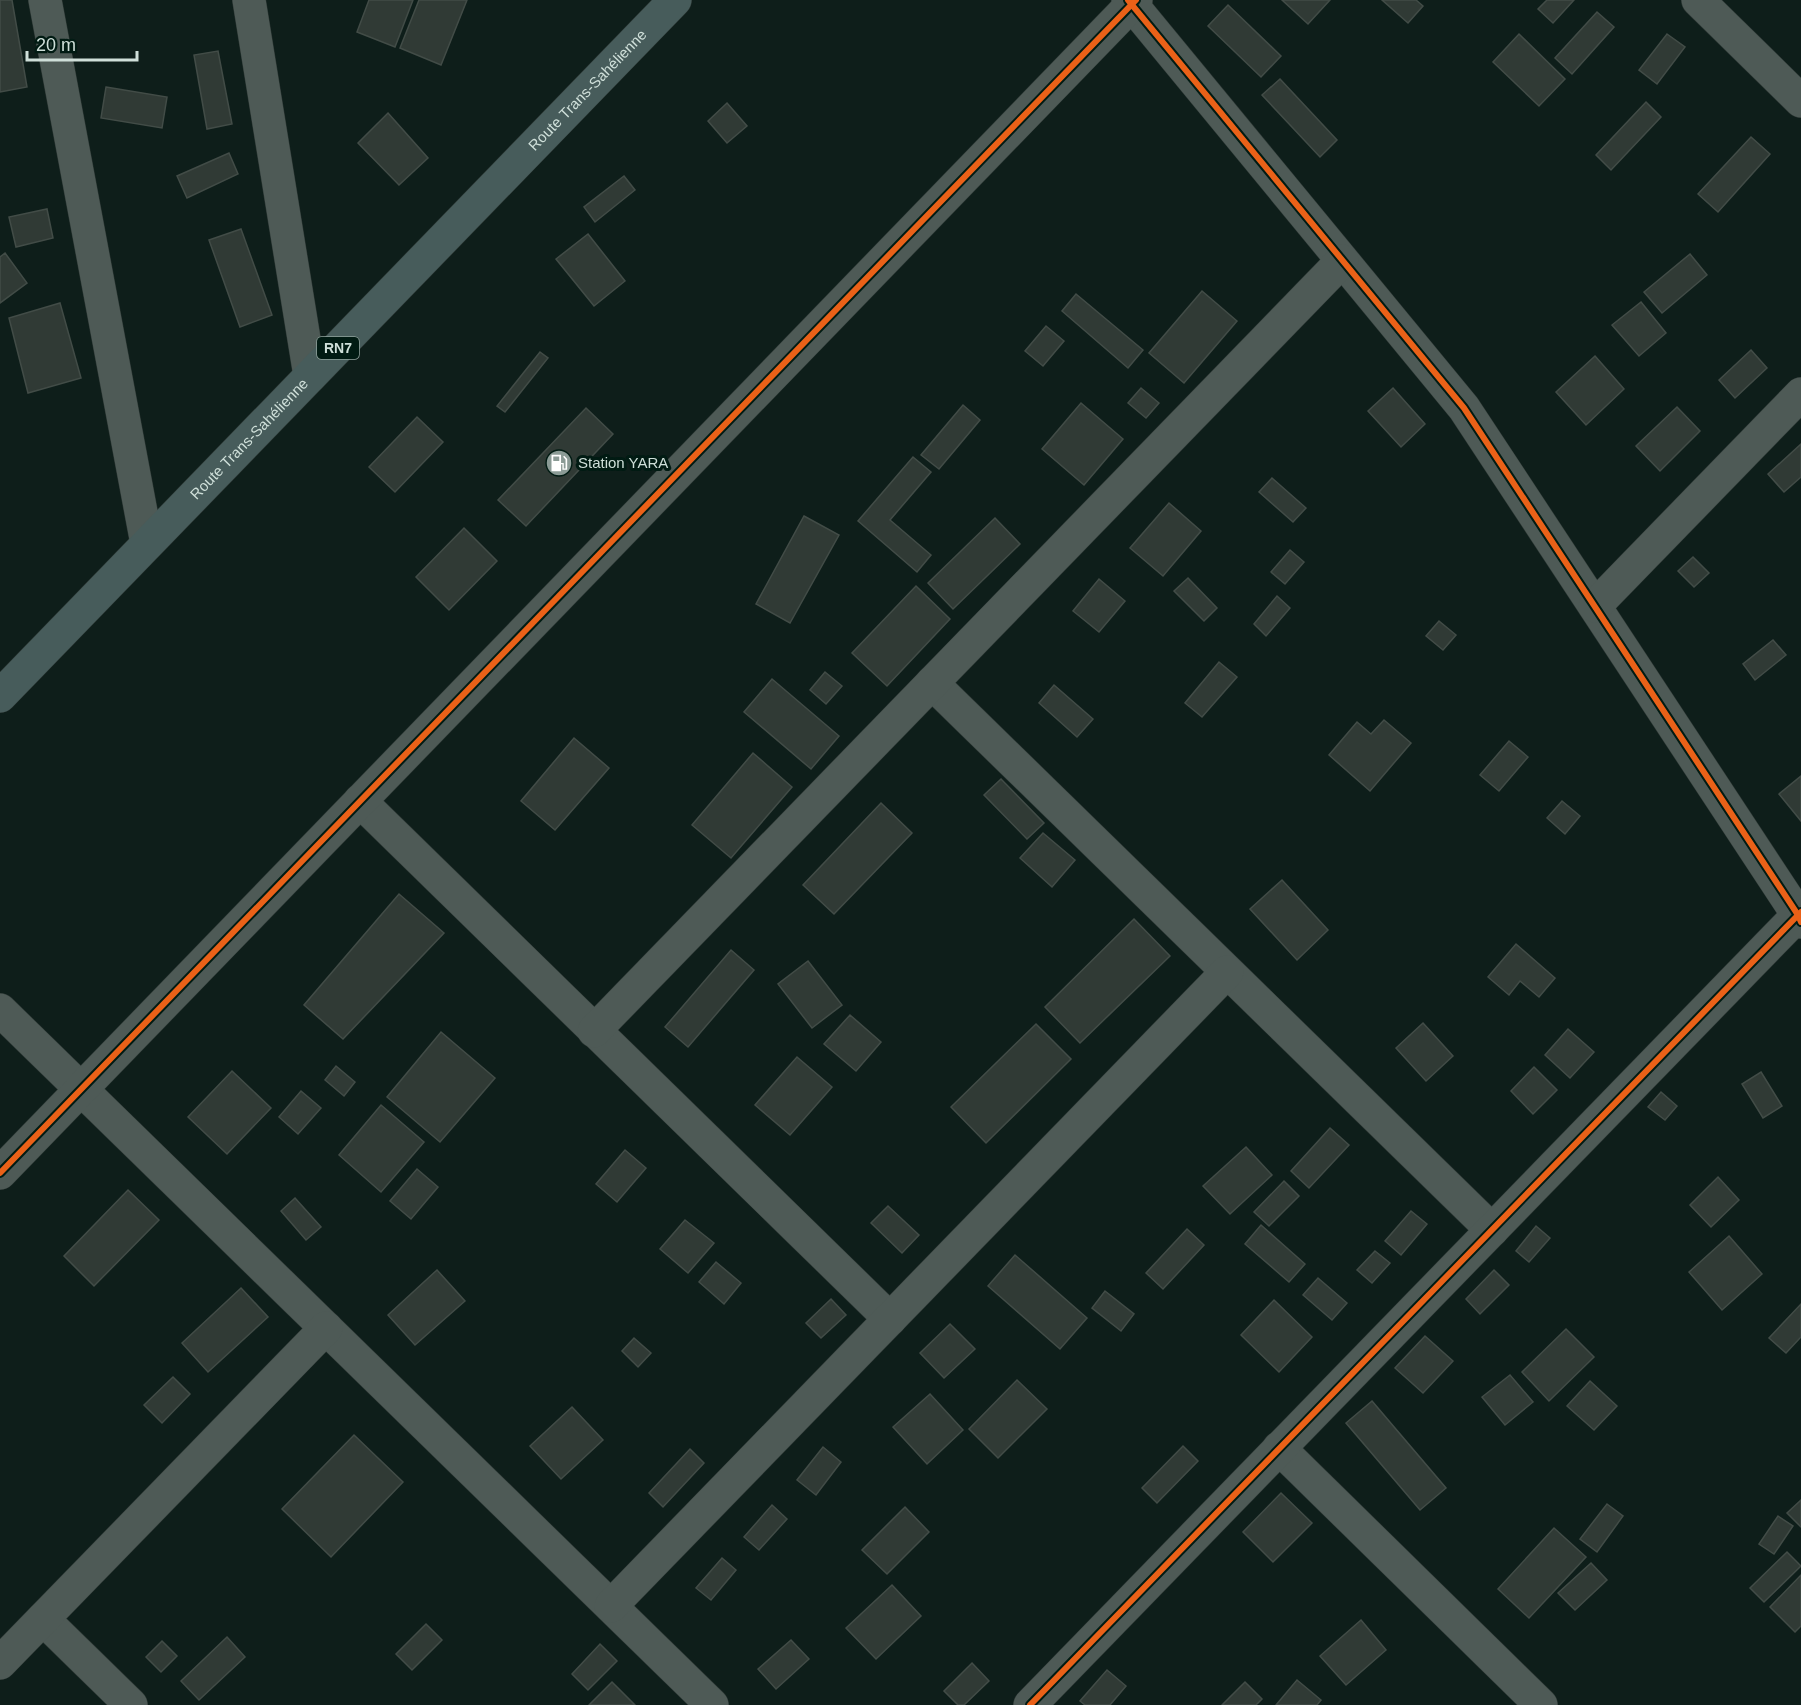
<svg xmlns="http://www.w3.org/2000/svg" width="1801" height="1705" viewBox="0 0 1801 1705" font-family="Arial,sans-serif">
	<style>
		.building { fill: #303a35; stroke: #424c47; stroke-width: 1.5 }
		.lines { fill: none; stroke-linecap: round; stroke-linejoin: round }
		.minor-casing { stroke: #2c3734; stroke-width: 34 }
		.highway-casing { stroke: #2c3734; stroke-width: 34 }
		.minor { stroke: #4e5a56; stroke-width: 33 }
		.highway { stroke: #475c5b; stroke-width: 33 }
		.cycleway-casing { stroke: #011b13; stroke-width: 10 }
		.cycleway { stroke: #ea6118; stroke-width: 6 }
		.labels { text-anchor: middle; stroke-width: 6; stroke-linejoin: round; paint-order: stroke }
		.shield { fill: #011b13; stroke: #91a49e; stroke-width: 1.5 }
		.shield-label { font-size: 14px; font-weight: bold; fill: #cfdfd9 }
		.street-label { font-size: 15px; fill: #cfdfd9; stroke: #011b13 }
		.poi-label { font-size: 15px; fill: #cfdfd9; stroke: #011b13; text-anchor: start }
	</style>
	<rect width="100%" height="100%" fill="#0e1e1a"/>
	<g class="building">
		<path d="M0,0H12L27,87L0,92Z"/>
		<path d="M369,0H413L395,47L357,32Z"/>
		<path d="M419,0H467L441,65L400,48Z"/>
		<path d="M1282,0H1330L1308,24Z"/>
		<path d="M1382,0H1416L1423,6L1408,23Z"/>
		<path d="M1547,0H1574L1553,23L1538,9Z"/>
		<path d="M1228,5L1281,56L1261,77L1208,26Z"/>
		<path d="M1597,12L1614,27L1572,74L1555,58Z"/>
		<path d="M1519,34L1565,79L1539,106L1493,62Z"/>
		<path d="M1667,34L1685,47L1657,84L1639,70Z"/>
		<path d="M218,51L232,124L207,129L194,55Z"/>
		<path d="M1280,79L1337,140L1320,157L1262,95Z"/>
		<path d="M106,87L167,97L162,128L101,118Z"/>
		<path d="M1646,102L1661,117L1611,170L1596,155Z"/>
		<path d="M727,103L747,126L727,143L708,121Z"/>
		<path d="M388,113L428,158L399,185L358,143Z"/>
		<path d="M1751,137L1770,154L1718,212L1698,194Z"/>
		<path d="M229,153L238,174L187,198L177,176Z"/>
		<path d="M624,176L635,190L595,222L584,207Z"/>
		<path d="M47,209L53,238L16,247L9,217Z"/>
		<path d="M241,229L272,315L240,327L209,240Z"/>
		<path d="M588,234L625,281L594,306L556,259Z"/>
		<path d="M5,253L27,283L0,303V257Z"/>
		<path d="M1690,254L1707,275L1662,313L1644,292Z"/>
		<path d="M1202,291L1237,321L1184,383L1149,353Z"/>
		<path d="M1076,294L1143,350L1128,368L1062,311Z"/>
		<path d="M1641,302L1666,333L1639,356L1612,325Z"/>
		<path d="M60,303L81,378L28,393L9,318Z"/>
		<path d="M1046,326L1064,341L1043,366L1025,351Z"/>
		<path d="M1751,350L1767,368L1735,398L1719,380Z"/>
		<path d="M540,352L548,358L505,412L497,406Z"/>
		<path d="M1595,356L1624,389L1586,425L1556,392Z"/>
		<path d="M1141,388L1159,403L1146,418L1128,403Z"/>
		<path d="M1393,388L1425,424L1401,447L1368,411Z"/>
		<path d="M1081,403L1123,439L1084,485L1042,449Z"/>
		<path d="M963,405L980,420L939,469L921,455Z"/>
		<path d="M1677,407L1700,431L1660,471L1636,446Z"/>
		<path d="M586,408L613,434L526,526L498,500Z"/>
		<path d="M417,417L443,442L395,492L369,467Z"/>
		<path d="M1801,444V477L1784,492L1768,474Z"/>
		<path d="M913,457L931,472L890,520L931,555L917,572L858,521Z"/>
		<path d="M1272,478L1306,508L1293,522L1259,492Z"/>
		<path d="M1169,503L1201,531L1163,576L1130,548Z"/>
		<path d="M804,516L839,535L790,623L756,604Z"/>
		<path d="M995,518L1020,544L953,609L928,583Z"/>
		<path d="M464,528L497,561L449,610L416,577Z"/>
		<path d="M1290,550L1304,562L1285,584L1271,572Z"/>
		<path d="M1693,557L1709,573L1694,587L1678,571Z"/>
		<path d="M1188,578L1217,608L1204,621L1174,591Z"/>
		<path d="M1099,579L1125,601L1099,632L1073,611Z"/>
		<path d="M916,586L950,619L887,686L852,653Z"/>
		<path d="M1277,596L1290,608L1266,636L1254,624Z"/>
		<path d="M1439,621L1456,635L1443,650L1426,636Z"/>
		<path d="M1773,640L1786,655L1755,680L1743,664Z"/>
		<path d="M1219,662L1237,677L1202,717L1185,703Z"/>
		<path d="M825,672L842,686L826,704L810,690Z"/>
		<path d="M772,679L839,736L811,769L744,712Z"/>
		<path d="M1054,685L1093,719L1077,737L1039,703Z"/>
		<path d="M1384,720L1411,743L1370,791L1329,755L1357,722L1371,734Z"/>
		<path d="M574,738L609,768L555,830L521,801Z"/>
		<path d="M1509,741L1528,757L1499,791L1480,775Z"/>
		<path d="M753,753L792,787L731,858L692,825Z"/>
		<path d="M1801,776V821L1779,794Z"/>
		<path d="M1001,779L1044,823L1027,839L984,795Z"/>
		<path d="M1562,801L1580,816L1565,834L1547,818Z"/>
		<path d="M881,803L912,833L834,914L803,885Z"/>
		<path d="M1043,833L1075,860L1052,887L1020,858Z"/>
		<path d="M1282,880L1328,930L1297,960L1250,909Z"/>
		<path d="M399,894L444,933L343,1039L304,1005Z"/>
		<path d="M1134,919L1170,956L1080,1043L1045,1007Z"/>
		<path d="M1516,944L1555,978L1539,997L1520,981L1509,995L1488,977Z"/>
		<path d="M731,950L754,970L688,1047L665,1027Z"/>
		<path d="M808,961L842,1005L812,1028L778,984Z"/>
		<path d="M850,1015L881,1042L856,1071L824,1044Z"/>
		<path d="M1423,1023L1453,1056L1426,1081L1396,1048Z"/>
		<path d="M1036,1024L1071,1059L986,1143L951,1107Z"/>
		<path d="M1568,1029L1594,1052L1570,1078L1545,1055Z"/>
		<path d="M441,1032L495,1078L440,1142L387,1097Z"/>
		<path d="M797,1057L832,1087L790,1135L755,1105Z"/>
		<path d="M336,1066L355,1082L344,1096L325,1080Z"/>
		<path d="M1534,1067L1557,1090L1533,1114L1511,1091Z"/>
		<path d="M232,1071L271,1108L227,1154L188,1117Z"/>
		<path d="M1761,1072L1782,1106L1763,1118L1742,1084Z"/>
		<path d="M301,1091L321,1108L298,1134L279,1117Z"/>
		<path d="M1661,1092L1677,1106L1665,1120L1648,1107Z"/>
		<path d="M381,1105L424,1142L381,1192L339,1155Z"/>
		<path d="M1330,1128L1349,1145L1309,1188L1291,1171Z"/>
		<path d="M1246,1147L1272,1175L1230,1214L1203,1186Z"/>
		<path d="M625,1150L646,1168L617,1202L596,1184Z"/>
		<path d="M417,1169L438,1187L411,1219L390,1201Z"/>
		<path d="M1718,1177L1739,1200L1711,1227L1690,1205Z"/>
		<path d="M1284,1181L1299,1196L1269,1226L1254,1212Z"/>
		<path d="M128,1190L159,1220L94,1286L64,1256Z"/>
		<path d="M295,1198L321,1227L306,1240L281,1211Z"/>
		<path d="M888,1206L919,1235L902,1253L871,1223Z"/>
		<path d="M1411,1211L1427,1224L1401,1255L1385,1241Z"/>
		<path d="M685,1220L714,1243L688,1273L660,1249Z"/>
		<path d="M1261,1225L1305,1264L1289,1282L1245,1244Z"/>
		<path d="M1536,1226L1550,1238L1529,1262L1516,1251Z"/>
		<path d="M1187,1229L1204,1245L1163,1289L1146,1273Z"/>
		<path d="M1729,1236L1762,1274L1722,1310L1689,1272Z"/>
		<path d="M1375,1251L1390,1263L1372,1283L1357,1270Z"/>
		<path d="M1015,1255L1087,1318L1060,1349L988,1286Z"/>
		<path d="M716,1262L741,1283L724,1304L699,1282Z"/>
		<path d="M437,1270L465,1301L415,1345L388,1315Z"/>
		<path d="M1494,1270L1509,1285L1480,1314L1466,1299Z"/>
		<path d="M1318,1278L1347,1303L1332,1320L1303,1295Z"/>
		<path d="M241,1288L268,1317L208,1372L182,1343Z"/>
		<path d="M1105,1291L1134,1314L1121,1331L1092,1308Z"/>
		<path d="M831,1299L846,1315L821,1338L806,1323Z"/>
		<path d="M1274,1300L1312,1337L1279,1372L1241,1335Z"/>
		<path d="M1801,1304V1337L1786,1353L1769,1338Z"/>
		<path d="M950,1324L975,1349L944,1378L920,1353Z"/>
		<path d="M1566,1329L1594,1357L1549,1401L1522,1372Z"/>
		<path d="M1425,1336L1453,1361L1423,1393L1395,1368Z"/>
		<path d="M634,1338L651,1353L638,1367L622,1351Z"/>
		<path d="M1510,1375L1533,1402L1505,1425L1482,1397Z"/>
		<path d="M173,1377L190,1394L162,1423L144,1405Z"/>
		<path d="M1017,1380L1047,1409L998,1458L969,1429Z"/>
		<path d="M1590,1381L1617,1406L1594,1430L1567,1406Z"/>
		<path d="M930,1394L963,1430L927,1464L893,1427Z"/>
		<path d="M1372,1401L1446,1488L1420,1510L1346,1423Z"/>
		<path d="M572,1407L603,1440L561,1479L530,1446Z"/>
		<path d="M354,1435L403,1482L331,1557L282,1509Z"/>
		<path d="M1183,1446L1198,1461L1157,1503L1142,1488Z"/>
		<path d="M823,1447L841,1462L816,1495L797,1480Z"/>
		<path d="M690,1449L704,1463L663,1507L649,1493Z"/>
		<path d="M1281,1493L1312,1523L1273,1562L1243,1532Z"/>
		<path d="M1801,1500V1527L1787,1513Z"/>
		<path d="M1607,1504L1623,1516L1597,1552L1580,1539Z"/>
		<path d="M772,1505L787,1519L759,1550L744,1537Z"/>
		<path d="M905,1507L929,1532L887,1574L862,1550Z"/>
		<path d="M1778,1516L1793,1526L1774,1554L1759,1544Z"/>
		<path d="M1554,1528L1586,1557L1529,1618L1498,1589Z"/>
		<path d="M1787,1552L1801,1566L1764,1602L1750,1588Z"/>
		<path d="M722,1558L736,1570L711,1600L696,1588Z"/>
		<path d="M1591,1563L1607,1580L1575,1610L1558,1593Z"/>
		<path d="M1801,1575V1626L1795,1632L1770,1607Z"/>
		<path d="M892,1585L921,1616L876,1659L846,1628Z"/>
		<path d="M1361,1620L1386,1650L1346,1685L1320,1656Z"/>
		<path d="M426,1624L442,1640L412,1670L396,1654Z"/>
		<path d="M227,1637L245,1657L199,1700L181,1681Z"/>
		<path d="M791,1640L809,1659L776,1689L758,1669Z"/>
		<path d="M162,1641L177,1656L161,1672L146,1657Z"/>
		<path d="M600,1644L617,1661L588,1690L572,1674Z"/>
		<path d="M972,1663L989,1681L964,1705H958L944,1691Z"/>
		<path d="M1107,1670L1126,1686L1110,1705H1085L1080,1701Z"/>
		<path d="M1297,1680L1321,1700L1317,1705H1276Z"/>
		<path d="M612,1682L635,1705H589Z"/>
		<path d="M1245,1682L1262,1699L1256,1705H1222Z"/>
	</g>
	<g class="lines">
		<defs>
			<g id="minor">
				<path d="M45,0L147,544"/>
				<path d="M249,0L310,376"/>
				<path d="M1128,0L1464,408L1798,915L1801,922"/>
				<path d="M1698,0L1801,101"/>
				<path d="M1595,606L1801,394"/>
				<path d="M932,683L1492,1230"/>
				<path d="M360,801L890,1319"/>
				<path d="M0,1010L712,1705"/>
				<path d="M594,1031L1342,261"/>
				<path d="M0,1173L1136,0"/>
				<path d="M1279,1448L1541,1705"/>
				<path d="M611,1606L1227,972"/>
				<path d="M43,1619L131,1705"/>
				<path d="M0,1663L326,1328"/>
				<path d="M1030,1705L1801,912"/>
			</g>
			<g id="highway">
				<path id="s1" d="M0,696L675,0"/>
			</g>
		</defs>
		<use href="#minor" class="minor-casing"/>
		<use href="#highway" class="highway-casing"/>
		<use href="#minor" class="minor"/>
		<use href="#highway" class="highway"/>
		<defs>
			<g id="cycleway">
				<path d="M1128,0L1464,408L1798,915L1801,922"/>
				<path d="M0,1173L1136,0"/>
				<path d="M1030,1705L1801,912"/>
			</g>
		</defs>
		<use href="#cycleway" class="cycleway-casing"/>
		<use href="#cycleway" class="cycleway"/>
	</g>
	<defs>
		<symbol id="fuel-disc" viewBox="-11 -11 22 22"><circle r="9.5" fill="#8b9b96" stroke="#011b13"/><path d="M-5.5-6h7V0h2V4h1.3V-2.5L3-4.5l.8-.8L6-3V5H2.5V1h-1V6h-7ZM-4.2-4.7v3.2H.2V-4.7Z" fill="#fff"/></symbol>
	</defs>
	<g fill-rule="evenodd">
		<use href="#fuel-disc" x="544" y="448" width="30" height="30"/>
	</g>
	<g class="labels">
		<rect class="shield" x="317" y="337" width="42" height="22" rx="4.5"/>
		<g class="shield-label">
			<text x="338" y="353">RN7</text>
		</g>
		<g class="street-label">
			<text dy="5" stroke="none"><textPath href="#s1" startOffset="844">Route Trans-Sahélienne</textPath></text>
			<text dy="5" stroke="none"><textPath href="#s1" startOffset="358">Route Trans-Sahélienne</textPath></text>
		</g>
		<g class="poi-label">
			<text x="578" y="468">Station YARA</text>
		</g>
	</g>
	<path d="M27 51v9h110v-9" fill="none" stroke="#cfdfd9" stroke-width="3"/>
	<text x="36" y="51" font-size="18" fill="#cfdfd9" stroke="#011b13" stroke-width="4.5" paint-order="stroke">20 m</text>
</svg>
